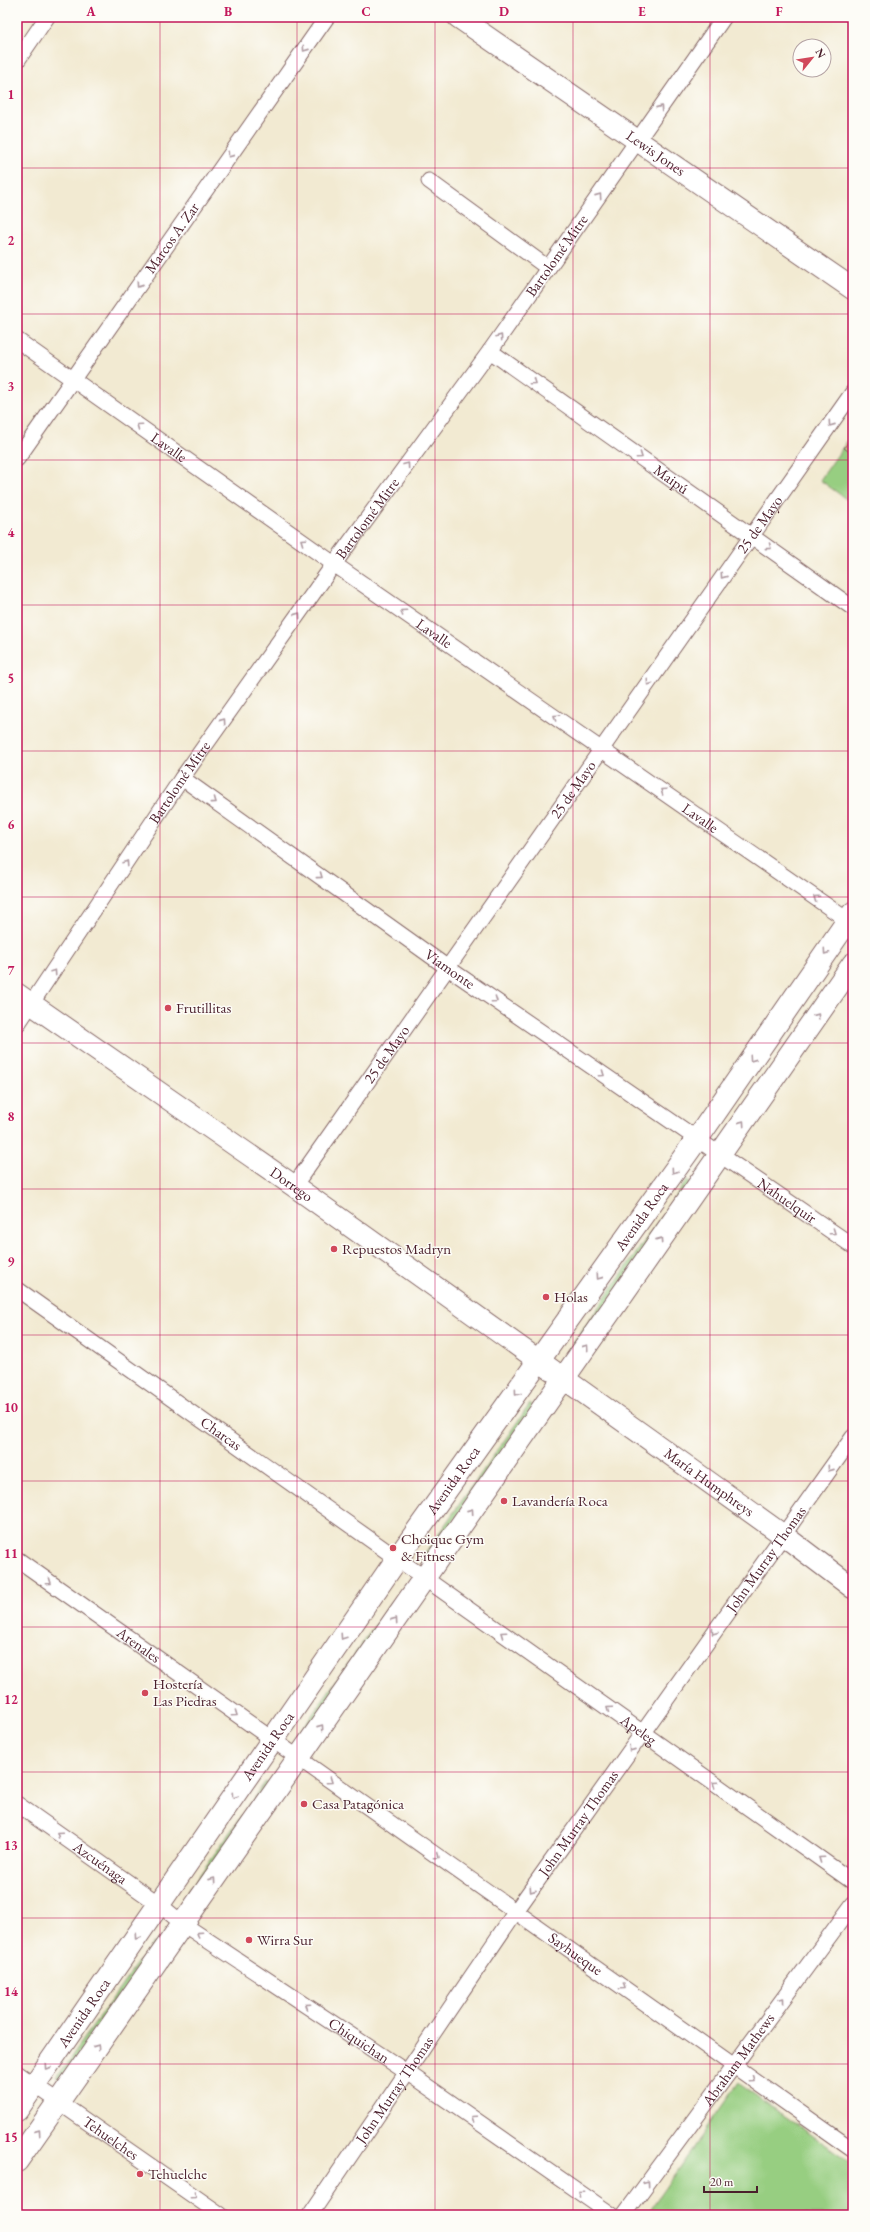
<svg xmlns="http://www.w3.org/2000/svg" width="870" height="2232" viewBox="0 0 870 2232" font-family="'EB Garamond',serif">
	<style>
		.green { fill: #97ce81; stroke: #707656 }
		.building { fill: #efad85 }
		.lines { fill: none; stroke-linecap: round; stroke-linejoin: round }
		.minor-casing { stroke: #856665; stroke-width: 17 }
		.secondary-casing { stroke: #856665; stroke-width: 23 }
		.primary-casing { stroke: #856665; stroke-width: 24 }
		.minor { stroke: #fff; stroke-width: 15 }
		.secondary { stroke: #fff; stroke-width: 21 }
		.primary { stroke: #fff; stroke-width: 22 }
		.oneway { stroke: #ae9aa0 }
		.grid { fill: none; stroke: #c2185b; stroke-width: 1; stroke-opacity: 0.55 }
		.poi-dot { fill: #d1495b; stroke: #fdfcf7; stroke-width: 1.5 }
		.labels { text-anchor: middle; stroke-width: 3; stroke-linejoin: round; paint-order: stroke }
		.street-label { font-size: 15px; fill: #4a1f2b; stroke: #fdfcf7 }
		.poi-label { font-size: 15px; fill: #4a1f2b; stroke: #fdfcf7; text-anchor: start }
		.neatline { fill: none; stroke: #c2185b; stroke-width: 1.5 }
		.grid-label { font-size: 13px; text-anchor: middle; font-weight: bold; fill: #c2185b }
	</style>
	<rect width="100%" height="100%" fill="#fdfcf7"/>
	<filter id="ink" filterUnits="userSpaceOnUse"><feTurbulence type="fractalNoise" baseFrequency=".025" numOctaves="2"/><feDisplacementMap in="SourceGraphic" scale="8" xChannelSelector="R" yChannelSelector="G"/><feConvolveMatrix kernelMatrix="1 2 1 2 8 2 1 2 1" color-interpolation-filters="sRGB"/></filter>
	<filter id="wash" filterUnits="userSpaceOnUse"><feTurbulence type="fractalNoise" baseFrequency=".012" numOctaves="4" result="noise"/><feDisplacementMap in="SourceGraphic" scale="16" xChannelSelector="R" yChannelSelector="G"/><feGaussianBlur stdDeviation="0.9" result="paint"/><feColorMatrix in="noise" values="0 0 0 0 0 0 0 0 0 0 0 0 0 0 0 0 0 1.4 0 .05"/><feComposite in="paint" operator="in"/></filter>
	<g filter="url(#wash)">
		<rect width="100%" height="100%" fill="#f2ead2"/>
		<g class="green">
			<path d="M853,433V504L820,480Z"/>
			<path d="M687,1180L691,1183L570,1357L566,1354Z"/>
			<path d="M530,1404L534,1407L425,1562L421,1559Z"/>
			<path d="M392,1601L396,1604L300,1741L296,1738Z"/>
			<path d="M266,1781L270,1784L184,1905L180,1903Z"/>
			<path d="M152,1943L157,1945L61,2080L57,2077Z"/>
			<path d="M738,2083L853,2164V2215H646Z"/>
		</g>
		<g id="blocks">
			<path class="building" d="M853,435V455L844,448Z"/>
		</g>
	</g>
	<g filter="url(#ink)">
		<use href="#blocks" fill-opacity="0" stroke="#856665" stroke-width="1"/>
		<g class="lines">
			<defs>
				<g id="minor">
					<path d="M17,61L47,17"/>
					<path d="M429,181L548,268"/>
					<path id="s1" d="M17,340L334,564L853,924"/>
					<path id="s2" d="M490,351L853,608"/>
					<path id="s3" d="M17,459L327,17"/>
					<path id="s4" d="M182,778L448,968L853,1246"/>
					<path id="s5" d="M17,1025L182,778L334,564L490,351L724,17"/>
					<path id="s6" d="M294,1186L853,392"/>
					<path id="s7" d="M17,1289L853,1882"/>
					<path id="s8" d="M17,1559L853,2150"/>
					<path id="s9" d="M17,1804L160,1905L183,1924L408,2073L612,2215"/>
					<path id="s10" d="M17,2073L221,2215"/>
					<path id="s11" d="M310,2215L516,1911L853,1437"/>
					<path id="s12" d="M624,2215L853,1904"/>
				</g>
				<g id="secondary">
					<path id="s13" d="M458,17L853,289"/>
					<path id="s14" d="M17,994L294,1186L783,1535L853,1588"/>
				</g>
				<g id="primary">
					<path id="s15" d="M17,2110L397,1559L697,1139L853,913"/>
					<path d="M17,2161L853,964"/>
				</g>
			</defs>
			<use href="#minor" class="minor-casing"/>
			<use href="#secondary" class="secondary-casing"/>
			<use href="#primary" class="primary-casing"/>
			<use href="#minor" class="minor"/>
			<use href="#secondary" class="secondary"/>
			<use href="#primary" class="primary"/>
		</g>
		<defs><path id="oneway-chevron" d="M-2-3.5L2.5 0L-2 3.5" fill="none" stroke-width="1.6" stroke-linecap="round" stroke-linejoin="round"/></defs>
		<g class="oneway">
			<use href="#oneway-chevron" transform="translate(305 49) rotate(125)"/>
			<use href="#oneway-chevron" transform="translate(660 108) rotate(-55)"/>
			<use href="#oneway-chevron" transform="translate(230 155) rotate(125)"/>
			<use href="#oneway-chevron" transform="translate(599 196) rotate(-55)"/>
			<use href="#oneway-chevron" transform="translate(139 285) rotate(125)"/>
			<use href="#oneway-chevron" transform="translate(500 337) rotate(-55)"/>
			<use href="#oneway-chevron" transform="translate(533 382) rotate(35)"/>
			<use href="#oneway-chevron" transform="translate(831 424) rotate(125)"/>
			<use href="#oneway-chevron" transform="translate(139 426) rotate(-145)"/>
			<use href="#oneway-chevron" transform="translate(640 456) rotate(35)"/>
			<use href="#oneway-chevron" transform="translate(407 465) rotate(-54)"/>
			<use href="#oneway-chevron" transform="translate(303 541) rotate(-145)"/>
			<use href="#oneway-chevron" transform="translate(769 547) rotate(36)"/>
			<use href="#oneway-chevron" transform="translate(723 576) rotate(125)"/>
			<use href="#oneway-chevron" transform="translate(403 612) rotate(-145)"/>
			<use href="#oneway-chevron" transform="translate(298 615) rotate(-55)"/>
			<use href="#oneway-chevron" transform="translate(649 683) rotate(125)"/>
			<use href="#oneway-chevron" transform="translate(556 717) rotate(-145)"/>
			<use href="#oneway-chevron" transform="translate(223 721) rotate(-55)"/>
			<use href="#oneway-chevron" transform="translate(663 791) rotate(-145)"/>
			<use href="#oneway-chevron" transform="translate(214 801) rotate(36)"/>
			<use href="#oneway-chevron" transform="translate(126 863) rotate(-56)"/>
			<use href="#oneway-chevron" transform="translate(320 876) rotate(36)"/>
			<use href="#oneway-chevron" transform="translate(816 898) rotate(-145)"/>
			<use href="#oneway-chevron" transform="translate(826 952) rotate(125)"/>
			<use href="#oneway-chevron" transform="translate(54 972) rotate(-56)"/>
			<use href="#oneway-chevron" transform="translate(495 1000) rotate(35)"/>
			<use href="#oneway-chevron" transform="translate(817 1016) rotate(-55)"/>
			<use href="#oneway-chevron" transform="translate(752 1059) rotate(125)"/>
			<use href="#oneway-chevron" transform="translate(602 1074) rotate(35)"/>
			<use href="#oneway-chevron" transform="translate(742 1123) rotate(-55)"/>
			<use href="#oneway-chevron" transform="translate(674 1171) rotate(125)"/>
			<use href="#oneway-chevron" transform="translate(833 1232) rotate(35)"/>
			<use href="#oneway-chevron" transform="translate(660 1240) rotate(-55)"/>
			<use href="#oneway-chevron" transform="translate(599 1277) rotate(125)"/>
			<use href="#oneway-chevron" transform="translate(586 1347) rotate(-55)"/>
			<use href="#oneway-chevron" transform="translate(517 1393) rotate(126)"/>
			<use href="#oneway-chevron" transform="translate(830 1469) rotate(125)"/>
			<use href="#oneway-chevron" transform="translate(471 1511) rotate(-55)"/>
			<use href="#oneway-chevron" transform="translate(49 1582) rotate(35)"/>
			<use href="#oneway-chevron" transform="translate(395 1620) rotate(-55)"/>
			<use href="#oneway-chevron" transform="translate(714 1632) rotate(126)"/>
			<use href="#oneway-chevron" transform="translate(503 1634) rotate(-145)"/>
			<use href="#oneway-chevron" transform="translate(343 1637) rotate(124)"/>
			<use href="#oneway-chevron" transform="translate(609 1709) rotate(-145)"/>
			<use href="#oneway-chevron" transform="translate(235 1714) rotate(35)"/>
			<use href="#oneway-chevron" transform="translate(321 1727) rotate(-55)"/>
			<use href="#oneway-chevron" transform="translate(631 1749) rotate(125)"/>
			<use href="#oneway-chevron" transform="translate(330 1781) rotate(35)"/>
			<use href="#oneway-chevron" transform="translate(715 1784) rotate(-145)"/>
			<use href="#oneway-chevron" transform="translate(234 1796) rotate(125)"/>
			<use href="#oneway-chevron" transform="translate(59 1834) rotate(-145)"/>
			<use href="#oneway-chevron" transform="translate(437 1856) rotate(35)"/>
			<use href="#oneway-chevron" transform="translate(821 1859) rotate(-145)"/>
			<use href="#oneway-chevron" transform="translate(213 1880) rotate(-55)"/>
			<use href="#oneway-chevron" transform="translate(532 1890) rotate(125)"/>
			<use href="#oneway-chevron" transform="translate(199 1934) rotate(-146)"/>
			<use href="#oneway-chevron" transform="translate(137 1937) rotate(125)"/>
			<use href="#oneway-chevron" transform="translate(623 1987) rotate(35)"/>
			<use href="#oneway-chevron" transform="translate(782 2000) rotate(-53)"/>
			<use href="#oneway-chevron" transform="translate(307 2006) rotate(-146)"/>
			<use href="#oneway-chevron" transform="translate(97 2047) rotate(-55)"/>
			<use href="#oneway-chevron" transform="translate(47 2067) rotate(125)"/>
			<use href="#oneway-chevron" transform="translate(752 2079) rotate(35)"/>
			<use href="#oneway-chevron" transform="translate(473 2118) rotate(-145)"/>
			<use href="#oneway-chevron" transform="translate(38 2132) rotate(-55)"/>
			<use href="#oneway-chevron" transform="translate(647 2183) rotate(-54)"/>
			<use href="#oneway-chevron" transform="translate(580 2193) rotate(-145)"/>
			<use href="#oneway-chevron" transform="translate(194 2196) rotate(35)"/>
		</g>
	</g>
	<path class="grid" d="M160,17V2215M297,17V2215M435,17V2215M573,17V2215M710,17V2215M17,168H853M17,314H853M17,460H853M17,605H853M17,751H853M17,897H853M17,1043H853M17,1189H853M17,1335H853M17,1481H853M17,1627H853M17,1772H853M17,1918H853M17,2064H853"/>
	<g class="poi-dot">
		<circle cx="168" cy="1008" r="4"/>
		<circle cx="334" cy="1249" r="4"/>
		<circle cx="546" cy="1297" r="4"/>
		<circle cx="504" cy="1501" r="4"/>
		<circle cx="393" cy="1548" r="4"/>
		<circle cx="145" cy="1693" r="4"/>
		<circle cx="304" cy="1804" r="4"/>
		<circle cx="249" cy="1940" r="4"/>
		<circle cx="140" cy="2174" r="4"/>
	</g>
	<g class="labels">
		<g class="street-label">
			<text dy="5" stroke="none"><textPath href="#s13" startOffset="240">Lewis Jones</textPath></text>
			<text dy="5" stroke="none"><textPath href="#s3" startOffset="270">Marcos A. Zar</textPath></text>
			<text dy="5" stroke="none"><textPath href="#s5" startOffset="940">Bartolomé Mitre</textPath></text>
			<text dy="5" stroke="none"><textPath href="#s1" startOffset="186">Lavalle</textPath></text>
			<text dy="5" stroke="none"><textPath href="#s2" startOffset="222">Maipú</textPath></text>
			<text dy="5" stroke="none"><textPath href="#s5" startOffset="616">Bartolomé Mitre</textPath></text>
			<text dy="5" stroke="none"><textPath href="#s6" startOffset="809">25 de Mayo</textPath></text>
			<text dy="5" stroke="none"><textPath href="#s1" startOffset="510">Lavalle</textPath></text>
			<text dy="5" stroke="none"><textPath href="#s5" startOffset="292">Bartolomé Mitre</textPath></text>
			<text dy="5" stroke="none"><textPath href="#s6" startOffset="485">25 de Mayo</textPath></text>
			<text dy="5" stroke="none"><textPath href="#s1" startOffset="834">Lavalle</textPath></text>
			<text dy="5" stroke="none"><textPath href="#s4" startOffset="329">Viamonte</textPath></text>
			<text dy="5" stroke="none"><textPath href="#s6" startOffset="161">25 de Mayo</textPath></text>
			<text dy="5" stroke="none"><textPath href="#s14" startOffset="334">Dorrego</textPath></text>
			<text dy="5" stroke="none"><textPath href="#s4" startOffset="738">Nahuelquir</textPath></text>
			<text dy="5" stroke="none"><textPath href="#s15" startOffset="1090">Avenida Roca</textPath></text>
			<text dy="5" stroke="none"><textPath href="#s7" startOffset="250">Charcas</textPath></text>
			<text dy="5" stroke="none"><textPath href="#s15" startOffset="766">Avenida Roca</textPath></text>
			<text dy="5" stroke="none"><textPath href="#s14" startOffset="847">María Humphreys</textPath></text>
			<text dy="5" stroke="none"><textPath href="#s11" startOffset="799">John Murray Thomas</textPath></text>
			<text dy="5" stroke="none"><textPath href="#s8" startOffset="149">Arenales</textPath></text>
			<text dy="5" stroke="none"><textPath href="#s7" startOffset="762">Apeleg</textPath></text>
			<text dy="5" stroke="none"><textPath href="#s15" startOffset="442">Avenida Roca</textPath></text>
			<text dy="5" stroke="none"><textPath href="#s11" startOffset="475">John Murray Thomas</textPath></text>
			<text dy="5" stroke="none"><textPath href="#s9" startOffset="102">Azcuénaga</textPath></text>
			<text dy="5" stroke="none"><textPath href="#s8" startOffset="684">Sayhueque</textPath></text>
			<text dy="5" stroke="none"><textPath href="#s15" startOffset="118">Avenida Roca</textPath></text>
			<text dy="5" stroke="none"><textPath href="#s9" startOffset="416">Chiquichan</textPath></text>
			<text dy="5" stroke="none"><textPath href="#s12" startOffset="193">Abraham Mathews</textPath></text>
			<text dy="5" stroke="none"><textPath href="#s11" startOffset="151">John Murray Thomas</textPath></text>
			<text dy="5" stroke="none"><textPath href="#s10" startOffset="114">Tehuelches</textPath></text>
		</g>
		<g class="poi-label">
			<text x="176" y="1013">Frutillitas</text>
			<text x="342" y="1254">Repuestos Madryn</text>
			<text x="554" y="1302">Holas</text>
			<text x="512" y="1506">Lavandería Roca</text>
			<text x="401" y="1544">Choique Gym<tspan x="401" dy="17">&amp; Fitness</tspan></text>
			<text x="153" y="1689">Hostería<tspan x="153" dy="17">Las Piedras</tspan></text>
			<text x="312" y="1809">Casa Patagónica</text>
			<text x="257" y="1945">Wirra Sur</text>
			<text x="148" y="2179">Tehuelche</text>
		</g>
	</g>
	<rect width="870" height="2232" fill="none" stroke="#fdfcf7" stroke-width="44"/>
	<g transform="translate(812 58) rotate(60)"><circle r="19" fill="#fdfcf7" stroke="#b5a4a5"/>
	<path d="M0-3L7 15L0 10L-7 15Z" fill="#d1495b"/>
	<text y="-6" font-size="11" font-weight="bold" text-anchor="middle" fill="#4a1f2b">N</text>
	</g>
	<path d="M704 2186v6h53v-6" fill="none" stroke="#4a1f2b" stroke-width="2"/>
	<text x="710" y="2186" font-size="12" fill="#4a1f2b" stroke="#fdfcf7" stroke-width="3" paint-order="stroke">20 m</text>
	<rect x="22" y="22" width="826" height="2188" class="neatline"/>
	<g class="grid-label">
		<text x="91" y="16">A</text>
		<text x="228" y="16">B</text>
		<text x="366" y="16">C</text>
		<text x="504" y="16">D</text>
		<text x="642" y="16">E</text>
		<text x="779" y="16">F</text>
		<text x="11" y="99">1</text>
		<text x="11" y="245">2</text>
		<text x="11" y="391">3</text>
		<text x="11" y="537">4</text>
		<text x="11" y="683">5</text>
		<text x="11" y="829">6</text>
		<text x="11" y="975">7</text>
		<text x="11" y="1121">8</text>
		<text x="11" y="1266">9</text>
		<text x="11" y="1412">10</text>
		<text x="11" y="1558">11</text>
		<text x="11" y="1704">12</text>
		<text x="11" y="1850">13</text>
		<text x="11" y="1996">14</text>
		<text x="11" y="2142">15</text>
	</g>
</svg>
